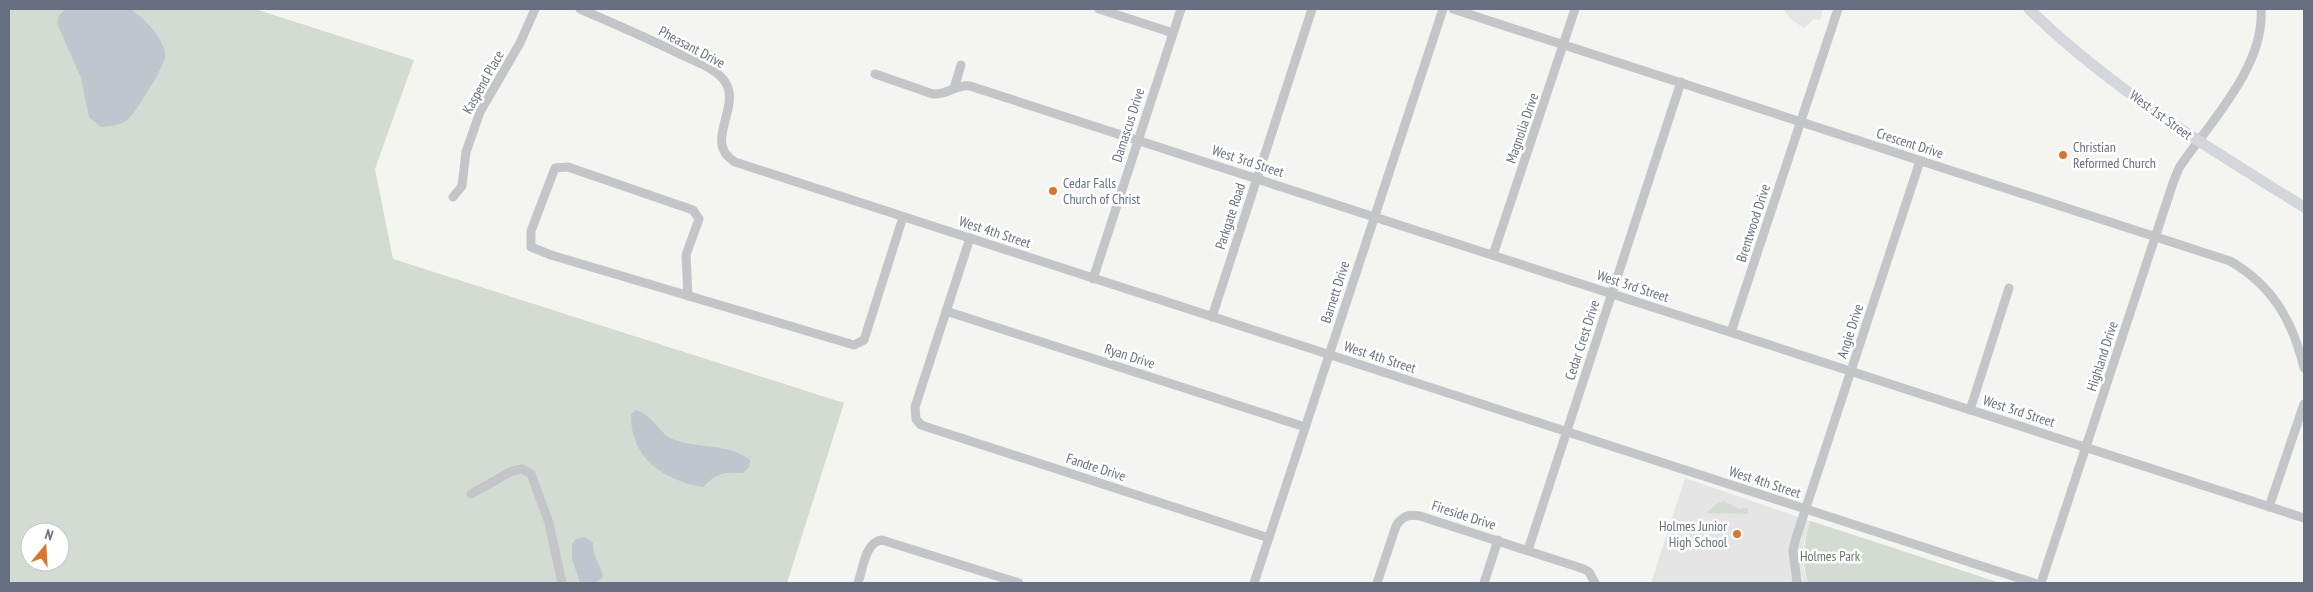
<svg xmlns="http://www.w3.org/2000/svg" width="2313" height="592" viewBox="0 0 2313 592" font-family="'PT Sans Narrow',sans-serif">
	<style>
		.built { fill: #e4e5e4 }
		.green { fill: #d4dbd2; fill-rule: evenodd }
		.water { fill: #bfc6cd }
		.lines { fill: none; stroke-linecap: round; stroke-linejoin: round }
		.minor { stroke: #c3c5c9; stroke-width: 9 }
		.major { stroke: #d4d6dc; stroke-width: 11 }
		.poi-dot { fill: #da752b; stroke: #fff; stroke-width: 2 }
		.labels { text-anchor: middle; stroke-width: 5; stroke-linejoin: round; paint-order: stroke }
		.street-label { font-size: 14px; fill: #656f80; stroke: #fff }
		.poi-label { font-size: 14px; fill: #656f80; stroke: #fff; text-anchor: start }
		.park-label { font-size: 14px; fill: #637863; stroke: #fff }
	</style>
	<rect width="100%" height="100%" fill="#f4f4f1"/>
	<g class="built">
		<path d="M1783,9H1823L1820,20L1814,19L1804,28L1792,20Z"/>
		<path d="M1685,478L1810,521L1803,547V567L1808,583H1651Z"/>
	</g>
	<g class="green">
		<path d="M9,9H255L414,60L375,169L393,259L844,403L787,583H9ZM30,532H60V562H30Z"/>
		<path d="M1724,501L1739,509L1748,508V514L1706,513L1718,503Z"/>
		<path d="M1810,521H1811L2000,583H1808C1801,560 1804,544 1810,521Z"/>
	</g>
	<g class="water">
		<path d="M66,9C79,9 122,5 131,10C144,16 168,44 165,58C162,69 135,115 127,120C119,126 110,126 101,127L89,117L81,78L57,23L59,15Z"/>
		<path d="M636,410C657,418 658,434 675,440C699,449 729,443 750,460L749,467L743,473C723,472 718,472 703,487C663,480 630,458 631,414Z"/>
		<path d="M585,537L593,543C592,557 602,565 603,578L594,583H580L572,559V544L576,539Z"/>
	</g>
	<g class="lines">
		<g class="minor">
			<path d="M580,9C615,24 650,39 684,56C697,62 714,68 723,79C745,105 701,142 735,162L2034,583"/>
			<path d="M1099,9L1173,33"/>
			<path d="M1453,9L2230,261C2272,285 2293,321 2304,368"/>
			<path d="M875,74L933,94C948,95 956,84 970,86L2304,518"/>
			<path d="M954,88L961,65"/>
			<path d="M453,197L462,186L466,152L480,112L520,43L535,9"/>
			<path d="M970,238L915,407L916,419L921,425L1269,538"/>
			<path d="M1493,255L1575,9"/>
			<path d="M1093,279L1181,9"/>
			<path d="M688,296L686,255L699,219L693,210L568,167L555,168L531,231V247L551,255L854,345L864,340L903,217"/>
			<path d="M946,311L1305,427"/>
			<path d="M1212,317L1312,9"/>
			<path d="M1731,332L1838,9"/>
			<path d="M1970,410L2009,288"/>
			<path d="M471,494L512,471L522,469L531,474L549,523L562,583"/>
			<path d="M2269,507L2304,404"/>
			<path d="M1528,550L1681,82"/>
			<path d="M858,583C863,569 865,542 882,540L1019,583"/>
			<path d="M1254,583L1443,9"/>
			<path d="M1377,583L1396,526C1402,516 1409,514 1420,516L1584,569L1589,572L1595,583"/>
			<path d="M1484,583L1498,540"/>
			<path d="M1797,583L1793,550L1796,538L1920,161"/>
			<path d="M2041,583L2173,183L2179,168C2209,123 2265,67 2261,9"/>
		</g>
		<path class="major" d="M2029,9C2110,88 2208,148 2304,207"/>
	</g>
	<g class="poi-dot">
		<circle cx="2063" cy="155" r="5"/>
		<circle cx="1053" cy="191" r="5"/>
		<circle cx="1737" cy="534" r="5"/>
	</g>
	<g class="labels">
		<g class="street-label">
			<text transform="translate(692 47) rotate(28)" y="5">Pheasant Drive</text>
			<text transform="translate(483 82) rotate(-61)" y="5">Kaspend Place</text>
			<text transform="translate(2161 115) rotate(36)" y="5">West 1st Street</text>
			<text transform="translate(1128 125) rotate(-72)" y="5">Damascus Drive</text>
			<text transform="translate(1522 128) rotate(-71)" y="5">Magnolia Drive</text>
			<text transform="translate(1910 143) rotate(18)" y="5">Crescent Drive</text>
			<text transform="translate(1248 161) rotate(18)" y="5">West 3rd Street</text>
			<text transform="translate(1230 216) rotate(-72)" y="5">Parkgate Road</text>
			<text transform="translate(1753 223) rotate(-72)" y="5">Brentwood Drive</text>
			<text transform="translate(995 232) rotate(18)" y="5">West 4th Street</text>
			<text transform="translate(1633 286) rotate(18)" y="5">West 3rd Street</text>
			<text transform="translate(1335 292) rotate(-72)" y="5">Barnett Drive</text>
			<text transform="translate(1850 331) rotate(-72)" y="5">Angie Drive</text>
			<text transform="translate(1582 340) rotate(-72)" y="5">Cedar Crest Drive</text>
			<text transform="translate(1130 356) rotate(18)" y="5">Ryan Drive</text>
			<text transform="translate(2102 356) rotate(-72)" y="5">Highland Drive</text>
			<text transform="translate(1380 357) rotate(18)" y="5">West 4th Street</text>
			<text transform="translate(2019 411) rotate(18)" y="5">West 3rd Street</text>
			<text transform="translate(1096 467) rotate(18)" y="5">Fandre Drive</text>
			<text transform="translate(1765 482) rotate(18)" y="5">West 4th Street</text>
			<text transform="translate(1464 515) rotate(18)" y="5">Fireside Drive</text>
		</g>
		<g class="poi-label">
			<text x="2073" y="152">Christian<tspan x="2073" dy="16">Reformed Church</tspan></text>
			<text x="1063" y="188">Cedar Falls<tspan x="1063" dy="16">Church of Christ</tspan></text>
			<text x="1727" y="531" text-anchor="end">Holmes Junior<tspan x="1727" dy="16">High School</tspan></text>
		</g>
		<g class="park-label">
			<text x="1830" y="561">Holmes Park</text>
		</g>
	</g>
	<rect width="2313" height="592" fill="none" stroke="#656f80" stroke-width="20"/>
	<g transform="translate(45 547) rotate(18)"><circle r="24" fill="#ffffff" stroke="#c1c5cc"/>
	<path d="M0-4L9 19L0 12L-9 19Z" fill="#da752b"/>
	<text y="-8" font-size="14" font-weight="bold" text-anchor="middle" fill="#656f80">N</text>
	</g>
</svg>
